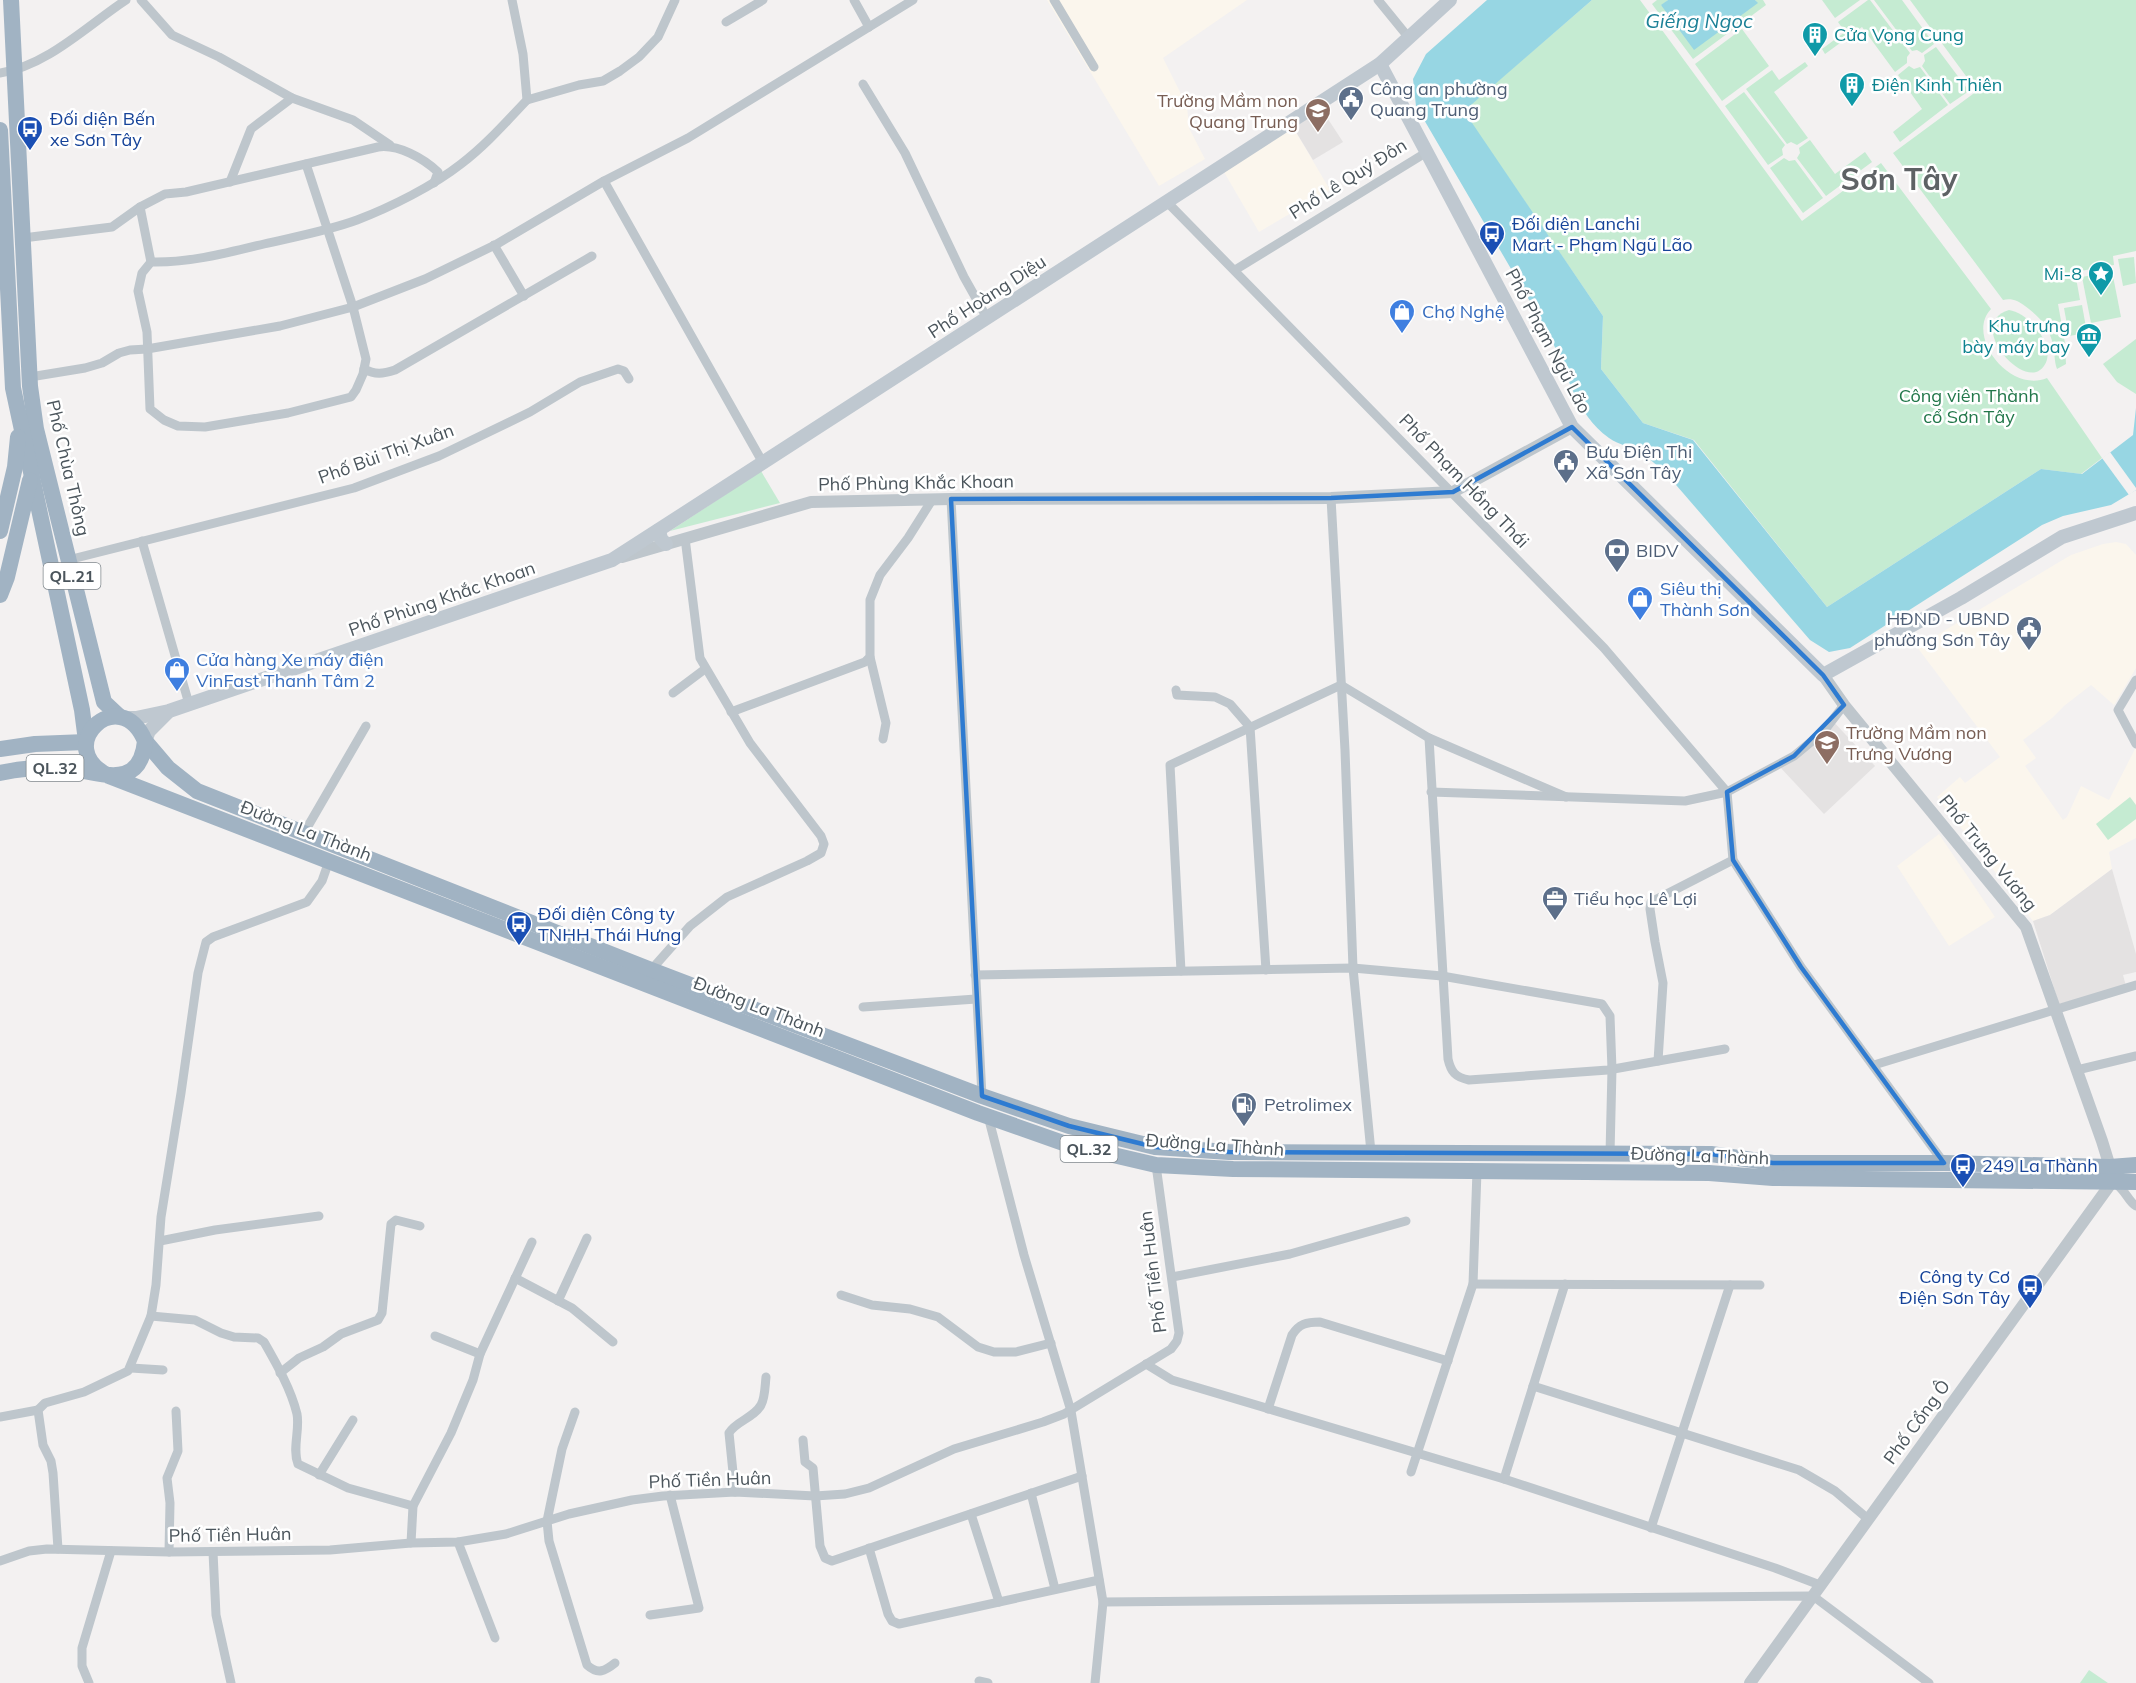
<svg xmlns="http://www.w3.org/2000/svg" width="2136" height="1683" viewBox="0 0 2136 1683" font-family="Mulish,sans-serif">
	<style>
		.commercial { fill: #fbf6ed }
		.education { fill: #e4e2e2 }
		.green { fill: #c5ebd2 }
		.water { fill: #97d6e3 }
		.pier { fill: #f3f1f1 }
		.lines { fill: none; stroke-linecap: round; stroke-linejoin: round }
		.minor { stroke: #bec6cc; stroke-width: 9 }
		.tertiary { stroke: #bec6cc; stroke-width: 12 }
		.secondary { stroke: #bfc8d0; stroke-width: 14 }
		.trunk { stroke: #a1b3c3; stroke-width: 16 }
		.marked { fill: none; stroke: #2e7bd1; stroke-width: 4.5; stroke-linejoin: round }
		.labels { text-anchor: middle; stroke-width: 5; stroke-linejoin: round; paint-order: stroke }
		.shield { fill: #fff; stroke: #81888d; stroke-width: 1.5 }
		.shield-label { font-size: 16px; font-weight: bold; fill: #4b555c }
		.culture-label { font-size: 18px; fill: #0d838f; stroke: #fff; text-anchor: start }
		.service-label { font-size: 18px; fill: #4e5e75; stroke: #fff; text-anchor: start }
		.education-label { font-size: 18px; fill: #785e54; stroke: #fff; text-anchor: end }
		.transit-label { font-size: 18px; fill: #164399; stroke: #fff; text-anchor: start }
		.street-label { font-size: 18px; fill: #4b555c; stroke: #fff }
		.shop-label { font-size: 18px; fill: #366cbe; stroke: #fff; text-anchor: start }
		.park-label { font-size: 18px; fill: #22774a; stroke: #fff }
		.water-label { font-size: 20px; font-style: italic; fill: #1c8197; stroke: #fff }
		.town-label { font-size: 30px; font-weight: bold; fill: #5e6265; stroke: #fff }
	</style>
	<rect width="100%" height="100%" fill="#f3f1f1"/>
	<g class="commercial">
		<path d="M1047,0H1247L1163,58L1187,106L1189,128L1205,159L1159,186Z"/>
		<path d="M1293,127L1330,190L1259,232L1224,172Z"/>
		<path d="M2116,542L2126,544L2136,555V668L2114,705L2091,685L2064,706L2052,718L2023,740L2036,758L2025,766L2063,820L2067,817L2081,786L2109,800L2136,747V838L2109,852L2112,869L2050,915L2033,921L1937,797L1960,777L1965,783L2000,757L1917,647L2071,555L2103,544Z"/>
		<path d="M1939,834L1995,917L1949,946L1897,866Z"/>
	</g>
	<g class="education">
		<path d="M1322,110L1343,142L1313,160L1293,127Z"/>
		<path d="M1830,718L1875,766L1824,814L1779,766Z"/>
		<path d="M2112,869L2136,954V972L2123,975L2126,986L2059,1004L2033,921L2050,915Z"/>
	</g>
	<g class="green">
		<path d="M1592,0H1640L1802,221L1881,163L1991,309C1965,336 2010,394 2047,378L2102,458L2081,474L2041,469L1827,607L1694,440L1643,423L1601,369L1603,316L1463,111Z"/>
		<path d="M1657,0H1668L1661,6L1757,3L1755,0H1763L1766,5L1693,59L1652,4Z"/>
		<path d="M1822,0H1860L1835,18Z"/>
		<path d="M1868,0H1870L1910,53L1907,57V63L1895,72L1862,27L1825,54L1822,49L1845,32L1838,22Z"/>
		<path d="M1874,0H1902L1934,44L1922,53L1917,50L1912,51Z"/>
		<path d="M1910,0H2136V251L2113,256L2114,265L2075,272L2080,300L2058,304L2065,343L2066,364L2057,369C2054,361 2055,353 2053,345C2050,328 2039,316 2025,306C2018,301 2012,298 2003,300L1893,153L1977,91Z"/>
		<path d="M1742,29L1769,66L1722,101L1695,64Z"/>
		<path d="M1936,47L1969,91L1950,104L1922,66L1925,61L1924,55Z"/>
		<path d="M1805,62L1808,66L1774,92L1808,138L1797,145L1791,142L1787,144L1746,89L1772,70L1779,80Z"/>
		<path d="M1909,66L1914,69L1920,67L1948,105L1900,142L1893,132L1922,109L1898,75Z"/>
		<path d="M1744,92L1785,145L1782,149L1783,155L1768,165L1725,106Z"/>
		<path d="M1810,140L1835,174L1865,152L1872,162L1826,196L1797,158L1800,153L1799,148Z"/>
		<path d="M1784,158L1789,161L1795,160L1823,198L1803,213L1770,168Z"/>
		<path d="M2134,257L2136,283L2123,286L2118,259Z"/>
		<path d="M2112,271L2121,317L2091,323L2082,277Z"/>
		<path d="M2082,305L2087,333L2069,336L2064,308Z"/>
		<path d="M2009,310C2031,313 2062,353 2040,370C2019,386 1966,323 2009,310Z"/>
		<path d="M2136,339V394L2117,382L2103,364Z"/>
		<path d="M761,471L780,503L670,531Z"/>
		<path d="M2130,797L2136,805V819L2108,840L2096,824Z"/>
		<path d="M2089,1670L2108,1683H2080Z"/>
	</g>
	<g class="water">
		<path d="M1487,0H1592L1464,111L1603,316L1601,369L1643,423L1693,440L1827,607L2041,469L2082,474L2133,435L2136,408V490L2111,505L2063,516L2042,525L1850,648L1829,652L1810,640L1664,471C1657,466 1650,459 1643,454C1632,447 1619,445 1609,438C1575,414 1566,369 1549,334L1416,106L1413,79L1426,54Z"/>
		<path d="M1668,0H1755L1758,3L1694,50L1661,5Z"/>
	</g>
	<path class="pier" d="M2110,452L2136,488V490L2129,495L2102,458Z"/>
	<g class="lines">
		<g class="minor">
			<path d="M141,0L172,35L219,57L292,98L353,120L390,145"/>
			<path d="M854,0L869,27"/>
			<path d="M1054,0L1094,67"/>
			<path d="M1378,0L1409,38"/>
			<path d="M726,22L763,0"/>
			<path d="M0,73C47,66 88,25 126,0"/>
			<path d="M863,84L905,153L964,277L987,318"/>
			<path d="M527,100L579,85L603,81L620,71L639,57L658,37L675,0"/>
			<path d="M306,164L353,307L366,359L363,374L356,390L351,397L288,413L205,427L178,426L164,420L150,409L147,332L138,291L142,273L151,262C189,263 227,253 264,244C294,237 327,231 357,220C391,207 433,186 461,164C486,145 506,122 527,100L523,54L512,0"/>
			<path d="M604,181L763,463"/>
			<path d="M230,182L251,129L292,98"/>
			<path d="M1167,202L1604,648L1727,792"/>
			<path d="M140,207L151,262"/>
			<path d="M23,238L112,227L140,207L165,194L186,192L378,147C398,144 423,158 438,172L434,183"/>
			<path d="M494,245L524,296"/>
			<path d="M1235,270L1427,152"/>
			<path d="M364,369C375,375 383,374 395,370L592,256"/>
			<path d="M30,377L85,368L102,363L119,353L130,350L147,349L280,326L353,307L425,279L497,244L604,181L688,138L913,0"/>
			<path d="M1331,498L1345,750L1353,968L1371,1152"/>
			<path d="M951,499L982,1096"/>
			<path d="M142,541L189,704"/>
			<path d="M68,560L354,488L439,456L530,412L580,382L618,369L624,371L629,379"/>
			<path d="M870,657L886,723L883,739"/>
			<path d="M2136,680L2118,710L2136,744"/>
			<path d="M1176,690L1177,695L1215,697L1230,704L1250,727L1266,970"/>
			<path d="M673,693L705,669"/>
			<path d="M731,712L865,662L870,657V600L880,575L908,538L932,500"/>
			<path d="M1429,738L1448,1059C1451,1072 1455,1077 1469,1080L1608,1070L1725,1049"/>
			<path d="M1431,792L1685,801L1727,792L1794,756L1824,731L1844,705"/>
			<path d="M1727,792L1733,860L1801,967L1944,1163"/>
			<path d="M304,833L366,726"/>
			<path d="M651,970L690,926L727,897L807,861L821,853L824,844L821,836L750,743L700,658L685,538"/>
			<path d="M1181,971L1170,765L1341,685L1429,738L1566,797"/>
			<path d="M975,975L1353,968L1442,976L1602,1004L1610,1016L1612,1069L1610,1154"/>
			<path d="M863,1007L976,999"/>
			<path d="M1658,1061L1663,983L1655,942L1650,909L1651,902L1733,860"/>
			<path d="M1874,1065L2136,985"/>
			<path d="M2077,1070L2136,1056"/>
			<path d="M988,1116L1024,1255L1071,1411L1103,1602L1095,1683"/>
			<path d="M2116,1184C2126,1191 2128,1201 2136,1206"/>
			<path d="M160,1241L215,1230L319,1216"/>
			<path d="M1172,1277L1290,1254L1406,1221"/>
			<path d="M515,1278L572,1308L613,1342"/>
			<path d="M1473,1284L1760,1285"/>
			<path d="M841,1295L872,1305L910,1309L938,1317L978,1347L994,1352H1016L1051,1343"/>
			<path d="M558,1301L587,1238"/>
			<path d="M151,1316L195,1320L221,1333L234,1337L258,1338L264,1342C276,1363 291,1389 297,1414C300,1430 292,1449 298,1464L348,1488L413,1506"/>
			<path d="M435,1336L480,1354"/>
			<path d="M1146,1364L1172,1380L1504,1479L1775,1568L1820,1585"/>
			<path d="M131,1368L163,1370"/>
			<path d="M280,1373L299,1358L323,1347L341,1334L378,1320L382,1313L391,1224L396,1220L420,1226"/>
			<path d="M1533,1386L1799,1470L1835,1491L1868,1519"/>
			<path d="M1268,1409L1292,1335C1299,1324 1306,1322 1320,1322L1448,1361"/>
			<path d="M575,1412L562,1449L547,1521L549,1541L587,1665C598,1675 605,1671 615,1663"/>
			<path d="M0,1417L38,1410"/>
			<path d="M803,1440L805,1462L813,1468L820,1546L825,1558L832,1561L1082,1476"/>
			<path d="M1411,1472L1473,1284L1477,1171"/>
			<path d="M319,1475L353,1420"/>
			<path d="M1504,1479L1565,1284"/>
			<path d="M735,1492L729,1433C736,1421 754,1418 761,1405C765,1398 765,1386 766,1377"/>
			<path d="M1031,1493L1055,1589"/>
			<path d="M971,1514L999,1602"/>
			<path d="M1651,1528L1730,1285"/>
			<path d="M458,1542L495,1638"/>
			<path d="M411,1543L413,1506L451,1433L473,1380L480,1354L532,1242"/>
			<path d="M869,1548L888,1614L892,1621L899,1624L1099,1580"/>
			<path d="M58,1549L53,1473L51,1461L43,1445L38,1410L45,1403L84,1392L128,1371L151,1316L156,1285L161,1217L181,1093L198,973L206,942L213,937L307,902L322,881L329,861"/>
			<path d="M169,1552L170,1503L167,1478L178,1451L176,1411"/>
			<path d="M213,1552L216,1615L231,1683"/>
			<path d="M0,1561L29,1551L47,1549L169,1552L330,1550L411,1543L458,1542L506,1534L569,1514L632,1500L663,1496L735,1492L815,1496L845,1494L869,1488L954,1449L1043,1422L1064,1414L1171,1349L1177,1341L1179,1333L1156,1165"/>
			<path d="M1103,1602L1813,1596L1929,1683"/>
			<path d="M650,1615L699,1608L670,1495"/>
			<path d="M979,1681L988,1683"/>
			<path d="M89,1683L82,1666V1648L111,1551"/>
		</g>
		<g class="tertiary">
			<path d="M622,557L811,502L951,499L1331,498L1453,492L1572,427"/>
			<path d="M1750,1683L2112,1182L2110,1167L2102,1141L2026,927L1844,705L1823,675"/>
		</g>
		<g class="secondary">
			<path d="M1380,64L1572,427L1823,675L1961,598L2062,537L2136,513"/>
			<path d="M659,530L661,539L666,544"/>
			<path d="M124,718H136L169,711L612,560L1380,64L1450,0"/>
			<path d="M145,741L149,731L167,713"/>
		</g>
		<g class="trunk">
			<path d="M11,0L30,386L36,429L104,702L119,716"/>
			<path d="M0,130L13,388L82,710L86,741"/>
			<path d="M0,531L15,467L18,437"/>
			<path d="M0,595L7,577L30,480"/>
			<path d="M145,741L168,768L197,791L651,970L982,1096L1069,1126L1155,1147L1229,1152L1711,1154L1773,1163H1944L2110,1167L2136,1165"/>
			<path d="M0,749L35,744L86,742"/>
			<path d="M0,773C20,769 44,766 65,768C98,771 140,793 145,741C120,681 50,747 109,776L978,1113L1066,1144L1156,1165L1233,1169L1709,1173L1773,1178L2136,1182"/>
		</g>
	</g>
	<path class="marked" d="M1572,427L1823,675L1844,705L1794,756L1727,792L1733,860L1801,967L1944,1163H1773L1711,1154L1229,1152L1155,1147L1069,1126L982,1096L951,499L1331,498L1453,492Z"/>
	<defs>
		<symbol id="building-pin" viewBox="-11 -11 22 30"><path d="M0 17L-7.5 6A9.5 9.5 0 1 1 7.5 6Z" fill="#0f9aa8" stroke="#fff"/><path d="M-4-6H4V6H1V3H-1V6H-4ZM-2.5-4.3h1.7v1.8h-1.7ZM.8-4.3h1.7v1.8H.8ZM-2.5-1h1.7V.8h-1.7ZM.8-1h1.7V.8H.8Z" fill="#fff"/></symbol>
		<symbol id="civic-pin" viewBox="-11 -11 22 30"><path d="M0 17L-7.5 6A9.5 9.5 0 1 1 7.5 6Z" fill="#5c6f8a" stroke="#fff"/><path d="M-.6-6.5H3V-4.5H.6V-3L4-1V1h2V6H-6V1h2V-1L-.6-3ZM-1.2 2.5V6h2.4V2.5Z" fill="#fff"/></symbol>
		<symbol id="school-pin" viewBox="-11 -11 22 30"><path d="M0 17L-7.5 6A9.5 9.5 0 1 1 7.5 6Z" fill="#8d6e63" stroke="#fff"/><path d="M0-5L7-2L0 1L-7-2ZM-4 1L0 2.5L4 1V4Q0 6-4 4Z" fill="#fff"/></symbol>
		<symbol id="bus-pin" viewBox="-11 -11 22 30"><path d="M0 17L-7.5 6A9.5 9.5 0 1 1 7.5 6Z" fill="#1a4fb4" stroke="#fff"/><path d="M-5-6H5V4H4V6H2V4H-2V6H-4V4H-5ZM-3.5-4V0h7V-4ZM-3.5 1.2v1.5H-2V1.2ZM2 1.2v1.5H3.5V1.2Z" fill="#fff"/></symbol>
		<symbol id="sight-pin" viewBox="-11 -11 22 30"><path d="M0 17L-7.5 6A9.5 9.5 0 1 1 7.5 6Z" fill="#0f9aa8" stroke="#fff"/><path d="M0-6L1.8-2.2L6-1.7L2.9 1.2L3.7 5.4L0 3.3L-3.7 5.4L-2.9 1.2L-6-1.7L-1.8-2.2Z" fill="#fff"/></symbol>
		<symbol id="shop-pin" viewBox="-11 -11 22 30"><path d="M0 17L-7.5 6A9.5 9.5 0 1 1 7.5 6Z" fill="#3f7fe0" stroke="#fff"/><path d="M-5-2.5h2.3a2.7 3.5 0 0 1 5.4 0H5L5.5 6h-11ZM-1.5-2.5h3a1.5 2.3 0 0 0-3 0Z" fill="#fff"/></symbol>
		<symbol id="museum-pin" viewBox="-11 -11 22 30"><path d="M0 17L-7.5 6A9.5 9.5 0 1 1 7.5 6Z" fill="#0f9aa8" stroke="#fff"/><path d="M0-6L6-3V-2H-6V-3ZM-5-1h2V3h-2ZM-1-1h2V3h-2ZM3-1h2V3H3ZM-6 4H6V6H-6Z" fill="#fff"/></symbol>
		<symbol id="bank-pin" viewBox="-11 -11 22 30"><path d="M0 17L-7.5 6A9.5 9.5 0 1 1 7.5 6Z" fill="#5c6f8a" stroke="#fff"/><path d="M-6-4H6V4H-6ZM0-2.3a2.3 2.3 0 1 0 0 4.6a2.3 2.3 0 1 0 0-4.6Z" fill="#fff"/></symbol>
		<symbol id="office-pin" viewBox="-11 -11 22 30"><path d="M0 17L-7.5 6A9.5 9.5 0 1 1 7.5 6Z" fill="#5c6f8a" stroke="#fff"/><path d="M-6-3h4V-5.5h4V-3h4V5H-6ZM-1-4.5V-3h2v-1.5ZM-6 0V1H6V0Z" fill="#fff"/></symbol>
		<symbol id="fuel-pin" viewBox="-11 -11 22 30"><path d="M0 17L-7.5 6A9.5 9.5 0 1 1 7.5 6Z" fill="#5c6f8a" stroke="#fff"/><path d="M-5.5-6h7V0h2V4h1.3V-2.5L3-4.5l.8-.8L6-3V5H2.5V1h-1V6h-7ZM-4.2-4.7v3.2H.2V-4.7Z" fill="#fff"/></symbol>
	</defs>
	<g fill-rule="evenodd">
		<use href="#building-pin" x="1800" y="20" width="30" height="40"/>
		<use href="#building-pin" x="1837" y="70" width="30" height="40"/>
		<use href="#civic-pin" x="1336" y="84" width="30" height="40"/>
		<use href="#school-pin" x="1303" y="96" width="30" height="40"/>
		<use href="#bus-pin" x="15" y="114" width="30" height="40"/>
		<use href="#bus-pin" x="1477" y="219" width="30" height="40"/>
		<use href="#sight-pin" x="2086" y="259" width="30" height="40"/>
		<use href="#shop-pin" x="1387" y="297" width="30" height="40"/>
		<use href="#museum-pin" x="2074" y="321" width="30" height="40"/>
		<use href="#civic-pin" x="1551" y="447" width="30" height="40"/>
		<use href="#bank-pin" x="1602" y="536" width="30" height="40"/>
		<use href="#shop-pin" x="1625" y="584" width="30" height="40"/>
		<use href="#civic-pin" x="2014" y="614" width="30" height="40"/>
		<use href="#shop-pin" x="162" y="655" width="30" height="40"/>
		<use href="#school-pin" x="1812" y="728" width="30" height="40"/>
		<use href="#office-pin" x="1540" y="884" width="30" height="40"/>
		<use href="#bus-pin" x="504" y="909" width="30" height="40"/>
		<use href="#fuel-pin" x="1229" y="1090" width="30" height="40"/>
		<use href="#bus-pin" x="1948" y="1151" width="30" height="40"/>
		<use href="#bus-pin" x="2015" y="1272" width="30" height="40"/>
	</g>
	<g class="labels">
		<g class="shield">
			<rect x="43.5" y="563" width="57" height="26" rx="4.5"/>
			<rect x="26.5" y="755" width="57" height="26" rx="4.5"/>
			<rect x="1060.5" y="1136" width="57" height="26" rx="4.5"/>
		</g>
		<g class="shield-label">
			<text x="72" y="582">QL.21</text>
			<text x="55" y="774">QL.32</text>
			<text x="1089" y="1155">QL.32</text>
		</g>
		<g class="culture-label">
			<text x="1834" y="41">Cửa Vọng Cung</text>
			<text x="1872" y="91">Điện Kinh Thiên</text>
			<text x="2082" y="280" text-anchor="end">Mi-8</text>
			<text x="2070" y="332" text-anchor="end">Khu trưng<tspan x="2070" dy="21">bày máy bay</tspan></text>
		</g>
		<g class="service-label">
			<text x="1370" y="95">Công an phường<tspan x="1370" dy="21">Quang Trung</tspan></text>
			<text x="1586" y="458">Bưu Điện Thị<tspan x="1586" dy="21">Xã Sơn Tây</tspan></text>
			<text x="1636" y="557">BIDV</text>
			<text x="2010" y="625" text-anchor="end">HĐND - UBND<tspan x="2010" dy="21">phường Sơn Tây</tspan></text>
			<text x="1574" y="905">Tiểu học Lê Lợi</text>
			<text x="1264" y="1111">Petrolimex</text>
		</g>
		<g class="education-label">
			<text x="1298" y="107">Trường Mầm non<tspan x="1298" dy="21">Quang Trung</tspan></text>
			<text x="1846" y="739" text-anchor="start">Trường Mầm non<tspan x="1846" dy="21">Trưng Vương</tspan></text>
		</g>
		<g class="transit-label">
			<text x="50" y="125">Đối diện Bến<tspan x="50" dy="21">xe Sơn Tây</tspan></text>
			<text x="1512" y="230">Đối diện Lanchi<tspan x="1512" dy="21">Mart - Phạm Ngũ Lão</tspan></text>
			<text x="538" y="920">Đối diện Công ty<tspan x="538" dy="21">TNHH Thái Hưng</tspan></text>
			<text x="1982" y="1172">249 La Thành</text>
			<text x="2010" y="1283" text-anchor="end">Công ty Cơ<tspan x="2010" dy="21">Điện Sơn Tây</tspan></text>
		</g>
		<g class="street-label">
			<text transform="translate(1348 179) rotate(-32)" y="6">Phố Lê Quý Đôn</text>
			<text transform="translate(987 297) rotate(-33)" y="6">Phố Hoàng Diệu</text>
			<text transform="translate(1548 341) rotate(62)" y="6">Phố Phạm Ngũ Lão</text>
			<text transform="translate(386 454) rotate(-20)" y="6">Phố Bùi Thị Xuân</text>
			<text transform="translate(68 468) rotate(77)" y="6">Phố Chùa Thông</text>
			<text transform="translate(1464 481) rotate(46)" y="6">Phố Phạm Hồng Thái</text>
			<text transform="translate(916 483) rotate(-1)" y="6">Phố Phùng Khắc Khoan</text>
			<text transform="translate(442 599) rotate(-19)" y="6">Phố Phùng Khắc Khoan</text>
			<text transform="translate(306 831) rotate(21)" y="6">Đường La Thành</text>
			<text transform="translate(1988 853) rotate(51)" y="6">Phố Trưng Vương</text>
			<text transform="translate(759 1007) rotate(21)" y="6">Đường La Thành</text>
			<text transform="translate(1215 1145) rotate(4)" y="6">Đường La Thành</text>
			<text transform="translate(1700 1156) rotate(2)" y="6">Đường La Thành</text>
			<text transform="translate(1153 1272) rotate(-97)" y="6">Phố Tiền Huân</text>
			<text transform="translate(1917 1422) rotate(-54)" y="6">Phố Cổng Ô</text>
			<text transform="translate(710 1480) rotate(-2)" y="6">Phố Tiền Huân</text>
			<text transform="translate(230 1535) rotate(-1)" y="6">Phố Tiền Huân</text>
		</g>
		<g class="shop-label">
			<text x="1422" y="318">Chợ Nghệ</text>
			<text x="1660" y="595">Siêu thị<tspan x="1660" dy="21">Thành Sơn</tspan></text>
			<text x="196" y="666">Cửa hàng Xe máy điện<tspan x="196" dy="21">VinFast Thanh Tâm 2</tspan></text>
		</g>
		<g class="park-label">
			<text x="1969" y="402">Công viên Thành<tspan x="1969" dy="21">cổ Sơn Tây</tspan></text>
		</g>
		<g class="water-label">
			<text x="1699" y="28">Giếng Ngọc</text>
		</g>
		<g class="town-label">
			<text x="1899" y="190">Sơn Tây</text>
		</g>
	</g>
</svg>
